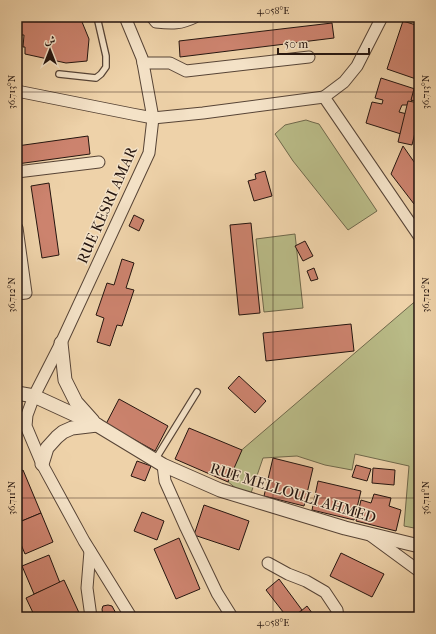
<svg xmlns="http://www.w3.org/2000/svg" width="436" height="634" viewBox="0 0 436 634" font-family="'IM FELL French Canon',Amiri,serif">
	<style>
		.green { fill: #b9bb87; stroke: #6f684b }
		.building { fill: #cc836e; stroke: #25150f }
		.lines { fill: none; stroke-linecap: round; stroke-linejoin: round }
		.service-casing { stroke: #574436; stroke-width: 8 }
		.minor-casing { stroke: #574436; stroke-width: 13 }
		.tertiary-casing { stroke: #574436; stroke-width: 15 }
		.service { stroke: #f4e2c7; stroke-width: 5.5 }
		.minor { stroke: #f4e2c7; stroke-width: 11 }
		.tertiary { stroke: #f4e2c7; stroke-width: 13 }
		.ticks { fill: none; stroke: #25150f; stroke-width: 1; stroke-opacity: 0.45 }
		.labels { text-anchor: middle; stroke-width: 3; stroke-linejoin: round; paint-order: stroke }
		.street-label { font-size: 15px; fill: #25150f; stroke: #f4e2c7 }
		.neatline { fill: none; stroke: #25150f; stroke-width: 1.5 }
		.ticks-label { font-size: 10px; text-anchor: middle; fill: #25150f }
	</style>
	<rect width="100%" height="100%" fill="#eed2a9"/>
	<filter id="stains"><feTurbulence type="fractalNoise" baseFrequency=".005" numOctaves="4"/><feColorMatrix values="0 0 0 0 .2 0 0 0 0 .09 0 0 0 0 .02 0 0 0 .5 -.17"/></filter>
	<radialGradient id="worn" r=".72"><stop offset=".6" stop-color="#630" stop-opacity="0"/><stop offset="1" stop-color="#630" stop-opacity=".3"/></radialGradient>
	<g class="green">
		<path d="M306,120L312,122L319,124L377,211L348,230L293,161L275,134L285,125Z"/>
		<path d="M295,234L303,308L264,312L256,239Z"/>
		<path d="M419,298V529L404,526L409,466L355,454L352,470L325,465L297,456L263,458L249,499L216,472Z"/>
	</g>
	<g class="building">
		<path d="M22,17H80L89,39L87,61L66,63L25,54V47H23L24,35H18L20,20Z"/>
		<path d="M403,21L419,26V80L387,69Z"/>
		<path d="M332,23L334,38L180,57L179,41Z"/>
		<path d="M381,78L415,89L410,105H402L399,112L407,114L401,134L366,123L372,102L382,104L383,100L375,98Z"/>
		<path d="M415,85L419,86V102L411,100Z"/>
		<path d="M408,101L419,103V116L412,145L398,142Z"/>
		<path d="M88,136L90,154L17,164V146Z"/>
		<path d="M403,146L419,169V201L414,204L391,174Z"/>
		<path d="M265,171L272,196L254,201L248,181L256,179L255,174Z"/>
		<path d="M49,183L59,255L42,258L31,186Z"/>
		<path d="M134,215L144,220L139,231L129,226Z"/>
		<path d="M251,223L260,313L239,315L230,225Z"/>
		<path d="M305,241L313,256L303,261L295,246Z"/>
		<path d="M122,259L134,263L126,288L134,290L122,326L117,325L110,346L97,342L104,318L96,315L107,283L114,285Z"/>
		<path d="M314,268L318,279L311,281L307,271Z"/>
		<path d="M351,324L354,351L266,361L263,333Z"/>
		<path d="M239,376L266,401L255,413L228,388Z"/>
		<path d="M119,399L168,426L155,451L106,424Z"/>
		<path d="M189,428L242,450L228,482L175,459Z"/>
		<path d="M273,458L313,468L304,506L264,496Z"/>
		<path d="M137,461L151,466L145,481L131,476Z"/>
		<path d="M356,465L371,469L367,481L352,477Z"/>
		<path d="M373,468L395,470L394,485L372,483Z"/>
		<path d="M23,470L41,513L17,523V473Z"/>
		<path d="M318,481L361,491L354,520L312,510Z"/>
		<path d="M374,494L391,498L389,506L401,510L396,531L356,521L361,500L371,503Z"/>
		<path d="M204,505L249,521L239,550L194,535Z"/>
		<path d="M142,512L164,521L157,540L134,531Z"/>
		<path d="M41,513L53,542L25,554L17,535V523Z"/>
		<path d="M179,538L200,589L176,599L154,549Z"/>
		<path d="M341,553L384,574L372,597L330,576Z"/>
		<path d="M49,555L60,583L34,594L22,566Z"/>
		<path d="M279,579L302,610L293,617H287L266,590Z"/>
		<path d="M64,580L81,617H35L26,598Z"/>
		<path d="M108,605L112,606L118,617H103L102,609L103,606Z"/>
		<path d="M307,606L315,617H294Z"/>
	</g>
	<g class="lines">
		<defs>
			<g id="service">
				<path d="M416,17L419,18"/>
				<path d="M59,74L96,78L101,74L106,67V56L97,17"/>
				<path d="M155,460L197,392"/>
			</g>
			<g id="minor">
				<path d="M125,17L142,58L143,63L153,118L149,153L61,343L34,396L27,415L26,426L42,464L84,541L131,617"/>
				<path d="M152,17L156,22C172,24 181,24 195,17"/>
				<path d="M143,63H170L186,71L309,57"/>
				<path d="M17,91L132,114L153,118L203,113L324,97"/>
				<path d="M324,97L419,236"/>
				<path d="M324,97L344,82L357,66L382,17"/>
				<path d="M17,172L99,162"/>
				<path d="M17,228L26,293L17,294"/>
				<path d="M163,465L165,481L186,528L217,593L232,617"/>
				<path d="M370,535L419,571"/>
				<path d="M90,551L87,588L91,617"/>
				<path d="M268,563L288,574L306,581L325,592L337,610L338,617"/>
			</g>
			<g id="tertiary">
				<path d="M61,343L65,380L76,402L93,421"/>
				<path d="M17,393L34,396L97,425L163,465L220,490L345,528L419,546"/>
				<path d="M42,464L47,448L57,437L63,432L72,428L97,425"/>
			</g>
		</defs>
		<use href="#service" class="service-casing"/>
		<use href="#minor" class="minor-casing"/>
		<use href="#tertiary" class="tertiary-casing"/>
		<use href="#service" class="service"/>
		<use href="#minor" class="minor"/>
		<use href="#tertiary" class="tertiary"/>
	</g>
	<path class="ticks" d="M273,17V617M17,92H419M17,295H419M17,498H419"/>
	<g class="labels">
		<g class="street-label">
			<text transform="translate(107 205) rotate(-66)" y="5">RUE KESRI AMAR</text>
			<text transform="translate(293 493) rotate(17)" y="5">RUE MELLOULI AHMED</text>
		</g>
	</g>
	<rect width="436" height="634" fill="none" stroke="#eed2a9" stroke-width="44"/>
	<g transform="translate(50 50)" stroke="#f4e2c7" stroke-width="3" paint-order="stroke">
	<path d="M0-3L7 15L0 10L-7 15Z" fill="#25150f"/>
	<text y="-6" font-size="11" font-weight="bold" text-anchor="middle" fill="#25150f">ش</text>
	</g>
	<path d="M278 48v6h91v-6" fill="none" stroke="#25150f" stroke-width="2"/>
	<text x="284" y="48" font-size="12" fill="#25150f" stroke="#f4e2c7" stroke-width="3" paint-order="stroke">50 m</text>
	<rect x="22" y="22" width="392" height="590" class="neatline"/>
	<g class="ticks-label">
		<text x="273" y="14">4.058°E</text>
		<text transform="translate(11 92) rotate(-90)" y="4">36.713°N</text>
		<text transform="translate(425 92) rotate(-90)" y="4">36.713°N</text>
		<text transform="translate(11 295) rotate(-90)" y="4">36.712°N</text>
		<text transform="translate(425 295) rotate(-90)" y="4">36.712°N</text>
		<text transform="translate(11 498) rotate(-90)" y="4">36.711°N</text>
		<text transform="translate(425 498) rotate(-90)" y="4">36.711°N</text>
		<text x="273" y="626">4.058°E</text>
	</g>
	<rect width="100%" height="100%" filter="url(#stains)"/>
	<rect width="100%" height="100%" fill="url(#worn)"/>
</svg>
